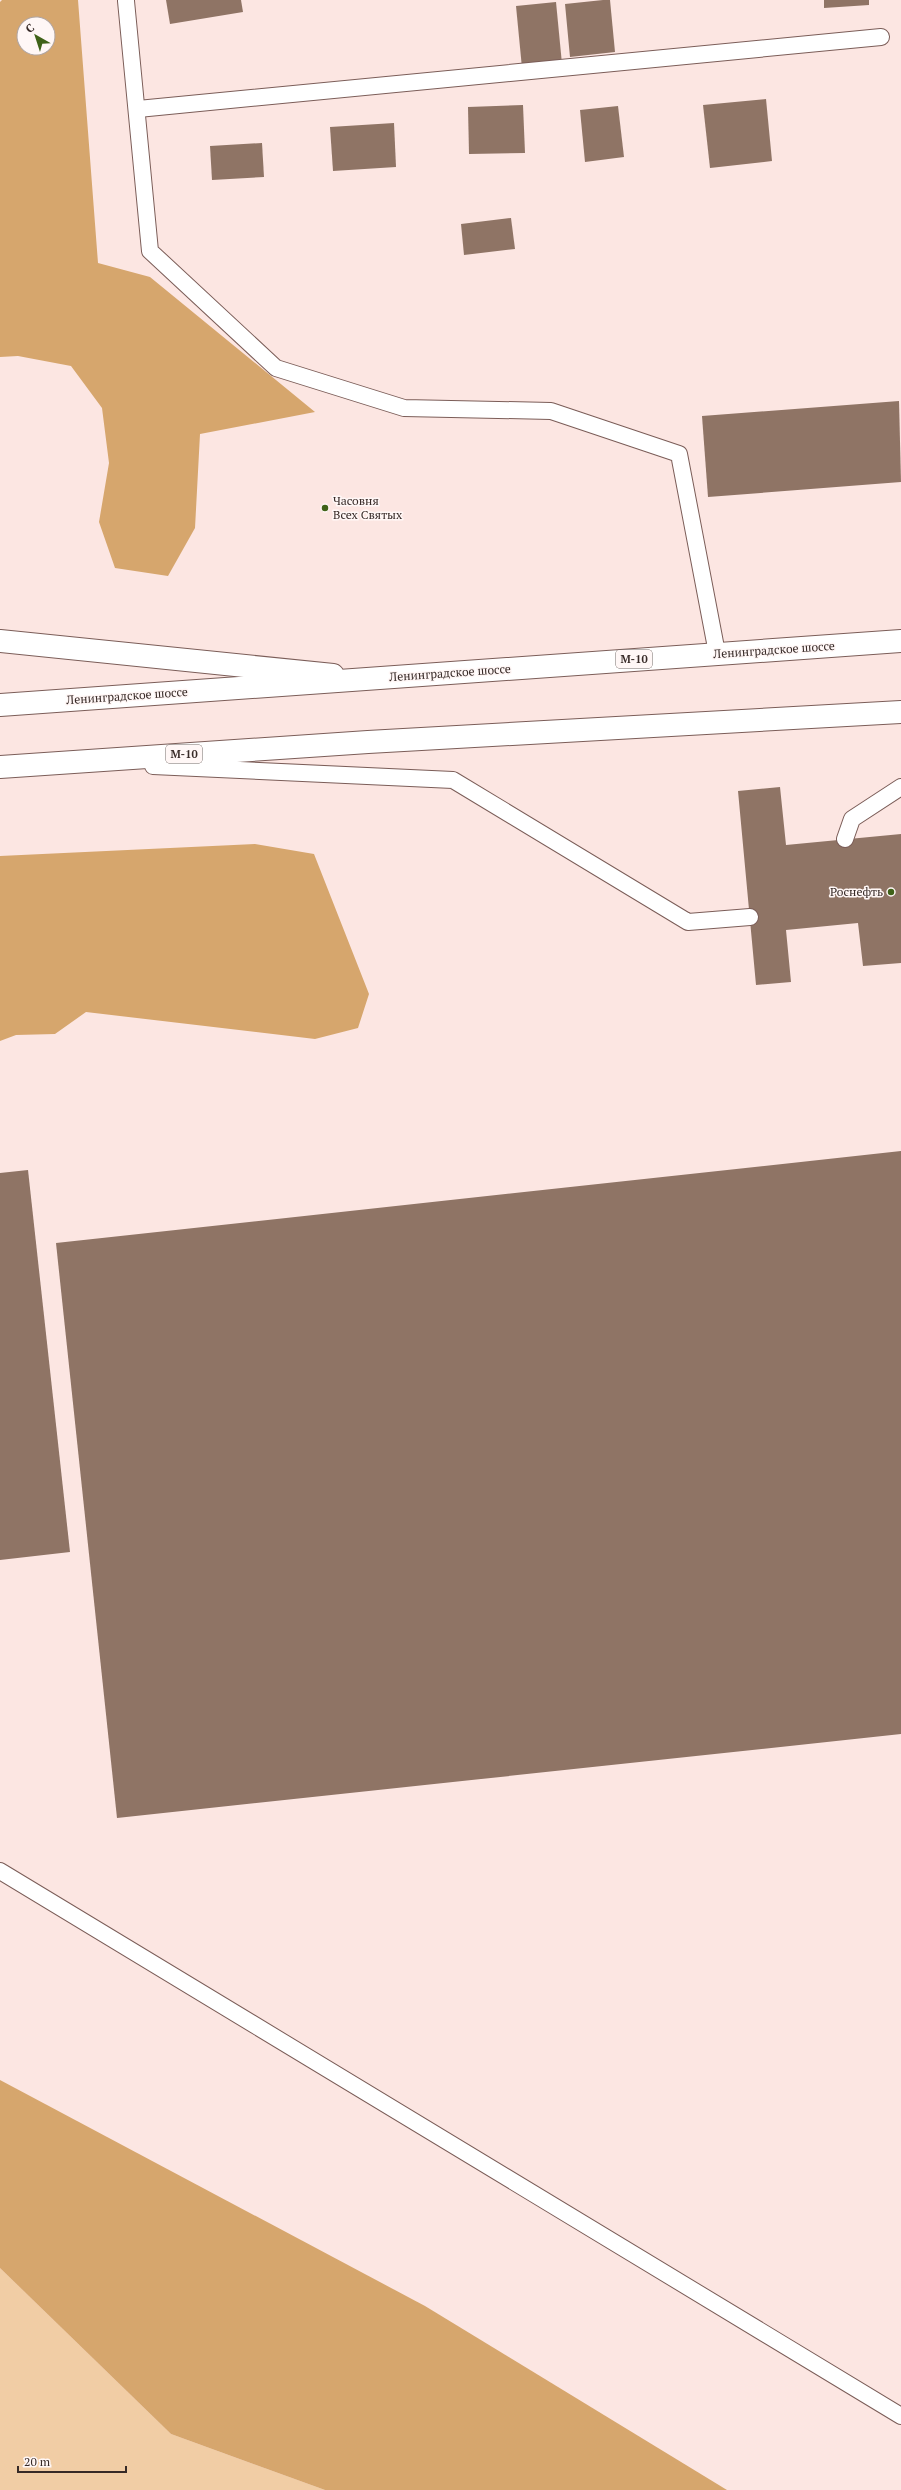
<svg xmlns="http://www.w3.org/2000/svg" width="901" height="2490" viewBox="0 0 901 2490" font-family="'PT Serif',serif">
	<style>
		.green { fill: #f1cda5 }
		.forest { fill: #d6a66d; fill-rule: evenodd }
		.building { fill: #8f7465 }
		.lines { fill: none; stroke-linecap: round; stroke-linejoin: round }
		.lane-casing { stroke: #7b5d58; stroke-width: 18 }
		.street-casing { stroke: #7b5d58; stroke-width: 24 }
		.highway-casing { stroke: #7b5d58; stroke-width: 24 }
		.lane { stroke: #fff; stroke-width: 16 }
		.street { stroke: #fff; stroke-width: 22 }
		.highway { stroke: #fff; stroke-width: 22 }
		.poi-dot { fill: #3f6218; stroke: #fff7f6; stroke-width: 1.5 }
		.labels { text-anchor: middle; stroke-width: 3; stroke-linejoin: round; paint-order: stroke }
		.shield { fill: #fff7f6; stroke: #736865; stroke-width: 1 }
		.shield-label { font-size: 11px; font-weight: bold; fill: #372a27 }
		.poi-label { font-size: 12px; fill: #372a27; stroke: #fff7f6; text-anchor: start }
		.street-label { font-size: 12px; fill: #372a27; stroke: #fff7f6 }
	</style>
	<rect width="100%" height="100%" fill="#fce6e2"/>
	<path class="green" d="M0,2268L171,2434L325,2490H0Z"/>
	<g class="forest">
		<path d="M2,0H78L98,263L150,277L315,412L200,434L195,528L168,576L115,568L99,522L109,463L102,408L71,366L18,356L0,357V2ZM24,24H48V48H24Z"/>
		<path d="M255,844L314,854L369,994L358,1028L315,1039L86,1012L55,1034L16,1035L0,1041V856Z"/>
		<path d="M0,2080L425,2306L727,2490H325L171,2434L0,2268Z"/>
	</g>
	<g class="building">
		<path d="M166,0H241L243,12L170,24Z"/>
		<path d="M603,0H610L615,52L570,57L565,4Z"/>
		<path d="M824,0H869V5L824,8Z"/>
		<path d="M556,2L562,64L522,68L516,6Z"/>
		<path d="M766,99L772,161L710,168L703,105Z"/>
		<path d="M523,105L525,153L469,154L468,107Z"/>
		<path d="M618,106L624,157L585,162L580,110Z"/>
		<path d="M394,123L396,167L333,171L330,127Z"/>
		<path d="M262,143L264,177L212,180L210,146Z"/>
		<path d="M511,218L515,249L464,255L461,224Z"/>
		<path d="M899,401L901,482L708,497L702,416Z"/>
		<path d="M780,787L786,845L901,834V963L863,966L858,923L786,930L791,982L756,985L738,791Z"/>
		<path d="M901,1151V1734L117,1818L56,1243Z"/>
		<path d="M28,1170L70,1552L0,1560V1173Z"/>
	</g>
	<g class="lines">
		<defs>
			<g id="lane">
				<path d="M126,1L150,251L276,368L404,408L551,411L679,454L717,653"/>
				<path d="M138,109L881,37"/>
				<path d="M153,766L453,780L688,922L750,917"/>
				<path d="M845,839L852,819L901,787"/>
				<path d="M0,1871L901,2416"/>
			</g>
			<path id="street" d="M0,641L333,675"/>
			<g id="highway">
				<path d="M0,705L901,641"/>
				<path d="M0,767L368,742L901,712"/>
			</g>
		</defs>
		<use href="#lane" class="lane-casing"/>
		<use href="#street" class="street-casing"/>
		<use href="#highway" class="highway-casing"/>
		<use href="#lane" class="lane"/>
		<use href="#street" class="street"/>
		<use href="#highway" class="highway"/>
	</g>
	<g class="poi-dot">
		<circle cx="325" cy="508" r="4"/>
		<circle cx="891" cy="892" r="4"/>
	</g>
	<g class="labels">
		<g class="shield">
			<rect x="616" y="650" width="36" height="18" rx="3"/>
			<rect x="166" y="745" width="36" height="18" rx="3"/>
		</g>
		<g class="shield-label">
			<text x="634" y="663">М-10</text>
			<text x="184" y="758">М-10</text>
		</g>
		<g class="poi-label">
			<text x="333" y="505">Часовня<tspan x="333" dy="14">Всех Святых</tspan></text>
			<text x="883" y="896" text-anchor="end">Роснефть</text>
		</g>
		<g class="street-label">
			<text transform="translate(774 650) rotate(-4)" y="4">Ленинградское шоссе</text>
			<text transform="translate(450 673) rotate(-4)" y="4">Ленинградское шоссе</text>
			<text transform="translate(127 696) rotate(-4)" y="4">Ленинградское шоссе</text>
		</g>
	</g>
	<g transform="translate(36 36) rotate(321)"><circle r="19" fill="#fff7f6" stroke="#afa5a3"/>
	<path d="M0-3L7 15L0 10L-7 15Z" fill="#3f6218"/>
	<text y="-6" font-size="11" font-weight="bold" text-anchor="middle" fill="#372a27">С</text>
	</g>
	<path d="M18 2466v6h108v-6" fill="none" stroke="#372a27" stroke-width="2"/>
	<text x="24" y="2466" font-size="12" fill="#372a27" stroke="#fff7f6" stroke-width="3" paint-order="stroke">20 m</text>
</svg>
